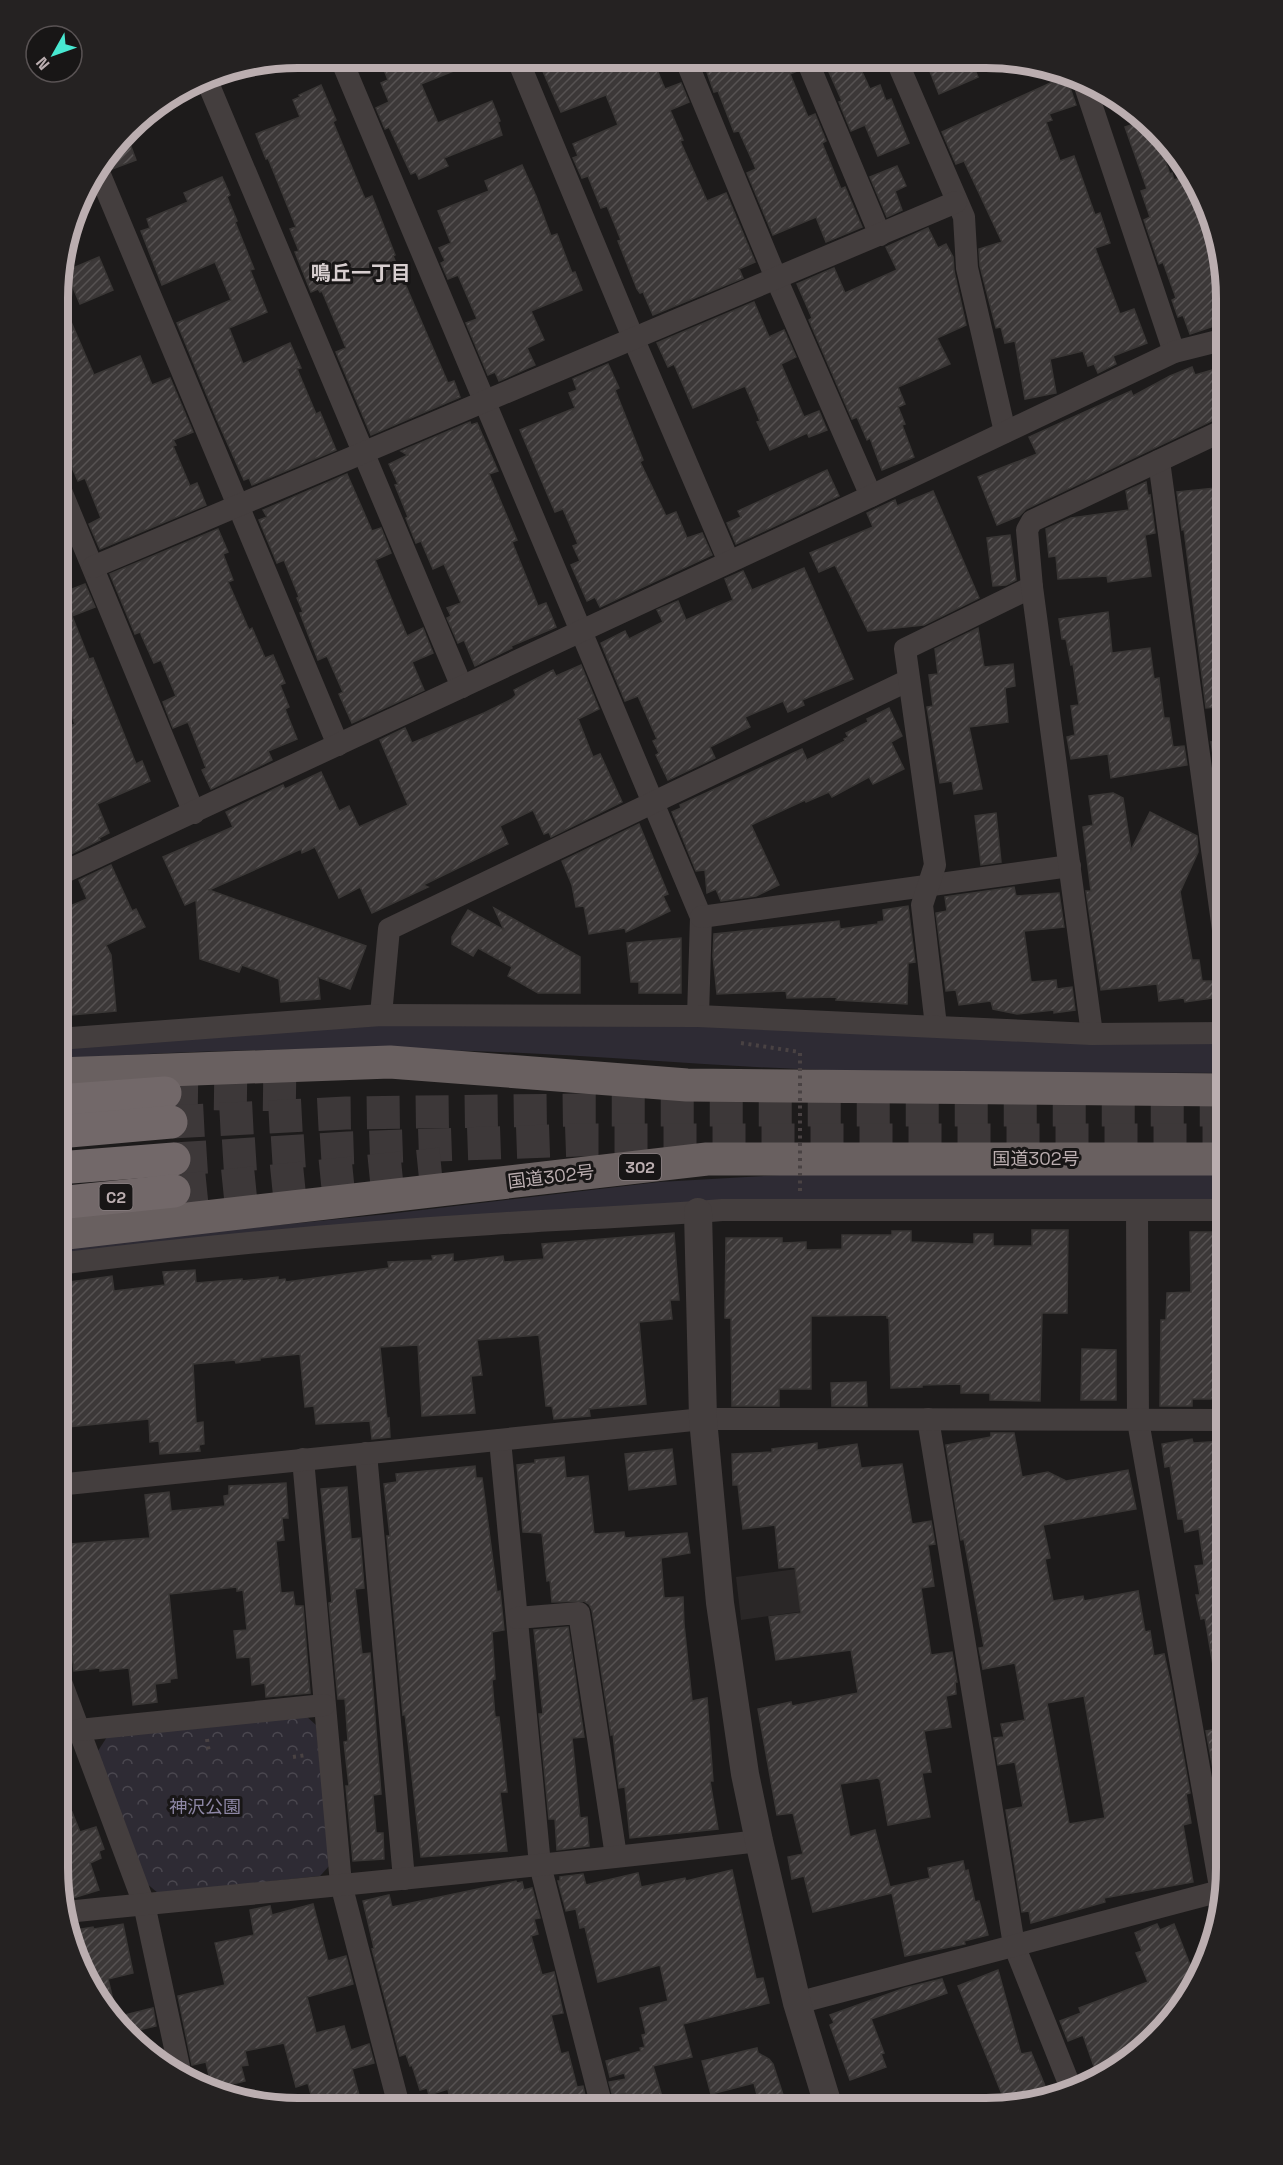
<svg xmlns="http://www.w3.org/2000/svg" width="1283" height="2165" viewBox="0 0 1283 2165" font-family="'Space Grotesk','Noto Sans JP',sans-serif">
	<style>
		.built { fill: #2a2727 }
		.grass { fill: #2e2b34 }
		.forest { fill: url(#forest-crowns) }
		.building { fill: url(#building-hatch); stroke: #393635; stroke-width: 1.5; fill-rule: evenodd }
		.lines { fill: none; stroke-linecap: round; stroke-linejoin: round }
		.motorway-tunnel { stroke: #3d3839; stroke-width: 33; stroke-dasharray: 33 16; stroke-linecap: butt }
		.path { stroke: #494243; stroke-width: 4; stroke-dasharray: 3 4.5; stroke-linecap: butt }
		.minor { stroke: #443e3e; stroke-width: 22 }
		.tertiary { stroke: #443e3e; stroke-width: 28 }
		.trunk { stroke: #696060; stroke-width: 33 }
		.motorway { stroke: #726869; stroke-width: 33 }
		.path-bridge { stroke: #494243; stroke-width: 4; stroke-dasharray: 3 4.5; stroke-linecap: butt }
		.labels { text-anchor: middle; stroke-width: 6; stroke-linejoin: round; paint-order: stroke }
		.shield { fill: #181616; stroke: #8a8082; stroke-width: 1.5 }
		.shield-label { font-size: 16px; font-weight: bold; fill: #bbaeb0 }
		.street-label { font-size: 18px; fill: #bbaeb0; stroke: #181616 }
		.park-label { font-size: 18px; fill: #8e87a5; stroke: #181616 }
		.neighbourhood-label { font-size: 20px; font-weight: bold; fill: #d8cfd0; stroke: #181616 }
		.rim { fill: none; stroke: #bbaeb0; stroke-width: 8 }
	</style>
	<defs>
		<pattern id="forest-crowns" width="20" height="18" patternUnits="userSpaceOnUse" patternTransform="scale(1.5)"><rect width="20" height="18" fill="#2e2b34"/><path d="M2 6a3 3 0 1 1 6 0M12 15a3 3 0 1 1 6 0" fill="none" stroke="#4a474f"/></pattern>
		<pattern id="building-hatch" width="6" height="6" patternUnits="userSpaceOnUse" patternTransform="scale(1.5)"><rect width="6" height="6" fill="#3c3838"/><path d="M-1 1l2-2M0 6l6-6M5 7l2-2" fill="none" stroke="#565252"/></pattern>
	</defs>
	<rect width="100%" height="100%" fill="#1d1b1b"/>
	<path class="built" d="M835,1564L841,1606L741,1620L736,1577Z"/>
	<g class="grass">
		<path d="M389,1022H663L1226,1041V1073C1083,1072 940,1075 797,1069C676,1064 555,1052 434,1050C308,1047 183,1051 58,1059V1045Z"/>
		<path d="M1226,1173V1204L950,1203L58,1258V1247L388,1214L659,1182L798,1174Z"/>
	</g>
	<path class="forest" d="M306,1716L316,1725L330,1865L320,1876L158,1893L146,1883L96,1754L107,1737Z"/>
	<g class="building">
		<path d="M379,57L486,58L421,84L438,123L492,101L500,121L498,122L502,135L444,158L448,166L419,179L416,172L411,174L389,127L385,129L376,108L389,102L381,83L388,80Z"/>
		<path d="M537,58H652L665,89L681,83L689,102L670,110L683,140L680,141L707,201L726,193L755,262L739,269L743,278L653,315L643,292L640,293L637,289L618,241L621,240L607,206L601,208L588,176L582,178L573,158L578,156L573,144L618,125L606,95L561,112Z"/>
		<path d="M702,58H793L797,71L790,74L808,117L815,114L826,141L822,143L841,189L845,187L862,227L826,242L816,217L773,235L747,173L756,169L739,131L734,132L718,91L714,92Z"/>
		<path d="M821,59H856L870,89L880,85L886,101L891,99L909,143L878,156L865,125L851,131L839,102L842,101L824,61L822,62Z"/>
		<path d="M940,59H970L978,77L939,94L927,64Z"/>
		<path d="M1066,76L1076,105L1049,114L1052,120L1046,122L1060,161L1074,156L1095,215L1100,213L1110,243L1095,248L1120,314L1134,309L1147,343L1113,356L1116,364L1098,373L1094,364L1088,366L1083,351L1050,359L1056,393L1025,399L1015,341L1005,343L1001,327L996,328L980,266L979,249L1002,242L964,161L956,164L942,132Z"/>
		<path d="M321,85L336,120L333,122L365,199L372,196L395,255L393,256L448,383L454,381L460,397L371,435L336,352L346,348L322,291L320,292L318,289L311,292L295,252L299,251L290,229L296,227L268,158L266,159L256,134L300,117L293,100L300,97L299,95Z"/>
		<path d="M1146,120L1153,128L1170,174L1172,173L1174,180L1190,175L1208,206L1226,297V322L1190,334L1183,315L1178,317L1172,300L1176,298L1163,262L1159,264L1144,220L1150,217L1141,191L1147,189L1125,127Z"/>
		<path d="M126,133L136,160L112,169L106,159Z"/>
		<path d="M522,165L536,196L551,236L557,234L572,273L575,272L582,290L531,311L544,340L527,348L535,365L499,381L495,372L488,375L466,323L477,319L458,275L448,279L441,263L445,261L439,248L451,243L438,211L489,191L485,181Z"/>
		<path d="M897,166L906,186L895,191L902,210L887,217L870,177Z"/>
		<path d="M222,177L230,195L227,197L237,221L235,222L254,269L250,270L267,312L229,328L243,364L290,343L301,368L297,369L316,414L320,412L336,450L252,485L249,478L244,480L218,422L177,323L231,300L215,262L162,285L141,231L150,228L147,219L188,202L184,193Z"/>
		<path d="M928,228L938,248L946,244L953,257L954,271L966,325L937,338L950,364L898,387L905,404L898,407L905,424L902,425L914,457L882,470L870,438L867,440L857,417L852,419L809,320L812,318L797,284L834,268L845,293L897,270L886,247Z"/>
		<path d="M99,257L113,290L80,304L66,271Z"/>
		<path d="M59,294L94,375L140,356L152,385L170,378L193,432L173,440L176,445L173,446L190,486L197,483L206,505L100,549L89,524L101,518L85,478L78,481L63,447L59,449Z"/>
		<path d="M754,302L769,337L784,330L796,357L781,364L804,417L819,411L827,430L809,437L807,433L770,450L757,422L760,421L745,386L693,408L674,364L668,367L657,343Z"/>
		<path d="M608,364L619,388L615,390L643,460L640,462L666,516L676,512L687,538L702,533L712,555L600,607L595,597L587,601L571,565L580,561L573,546L578,544L563,509L555,512L520,430L575,408L569,393L577,390L573,379Z"/>
		<path d="M1226,366V414L1026,509L1019,516L997,525L978,477L1037,454L1029,437L1131,391L1133,396L1170,376L1192,367L1195,375Z"/>
		<path d="M470,422L471,425L477,423L498,471L489,474L517,540L512,542L538,606L546,603L556,627L511,646L512,648L475,666L464,640L458,643L447,618L451,616L447,608L461,603L444,564L433,569L421,541L416,543L406,518L408,517L395,485L398,484L389,464L408,455L401,451Z"/>
		<path d="M827,470L839,496L736,544L727,523L741,517L738,511Z"/>
		<path d="M347,474L372,531L381,528L391,553L375,560L407,636L423,628L433,653L412,662L424,690L352,723L339,694L343,692L327,656L318,660L300,613L303,612L297,598L299,597L284,560L277,563L259,520L267,517L263,510Z"/>
		<path d="M1146,482L1148,496L1150,495L1155,533L1145,535L1151,576L1108,582L1107,576L1058,579L1056,556L1049,557L1046,529L1071,518L1129,510L1126,491Z"/>
		<path d="M1225,487L1226,519L1215,520L1226,615V706L1206,708L1184,529L1182,530L1177,492Z"/>
		<path d="M933,491L979,598L924,625L868,631L835,565L819,572L810,553L873,527L867,513L895,500L897,506Z"/>
		<path d="M218,529L228,552L223,554L233,580L228,582L249,630L252,628L265,658L273,655L285,683L280,685L289,707L285,709L297,739L268,751L272,760L211,789L202,770L206,768L188,722L173,728L163,702L176,696L161,660L154,663L140,632L135,634L110,574Z"/>
		<path d="M1010,535L1016,580L1006,585L993,586L987,538Z"/>
		<path d="M804,568L853,679L802,700L804,705L788,712L783,701L745,717L750,727L710,747L715,758L668,780L656,755L659,753L653,741L657,739L638,696L625,701L601,643L625,631L629,639L663,622L657,610L678,601L686,620L733,600L725,579L743,571L752,590Z"/>
		<path d="M85,584L95,607L72,616L89,659L93,658L136,764L142,761L150,781L97,804L109,833L99,838L100,840L67,856L58,836V731L75,724L58,684L59,585L62,593Z"/>
		<path d="M1108,612L1112,653L1150,648L1154,679L1159,678L1164,718H1169L1173,747L1184,746L1187,765L1111,778L1108,754L1071,759L1067,737L1075,735L1071,706L1079,705L1073,664L1071,665L1066,639H1062L1059,619Z"/>
		<path d="M978,628L984,667L1013,664L1015,686L1005,688L1008,722L969,727L982,789L954,794L952,781L940,783L927,707L933,706L929,675L938,674L935,649Z"/>
		<path d="M581,665L599,709L578,719L593,757L600,754L622,802L551,837L549,832L544,834L533,810L500,826L508,844L423,885L428,887L372,913L360,887L339,898L315,847L302,853L301,849L209,890L366,946L350,989L318,977L320,999L281,1002L279,979L242,965L239,972L200,959L196,900L185,905L163,857L233,827L226,812L283,785L285,789L321,772L339,811L349,806L359,827L408,805L380,740L405,728L412,743L484,713L512,699L516,695L514,690L553,670L556,676Z"/>
		<path d="M889,708L902,736L891,742L904,769L873,784L869,777L832,797L829,792L806,802L805,800L751,825L779,885L756,896L721,901L716,889L707,893L705,870L696,871L672,812L681,808L680,805L802,749L807,760L845,741L844,739L848,737L846,733L868,722L867,719Z"/>
		<path d="M1226,740V759L1214,761L1211,742Z"/>
		<path d="M1113,793L1123,798L1131,850L1150,812L1197,836L1198,852L1180,892L1192,960H1199L1202,981H1226V996L1185,1002L1184,998L1159,1001L1157,984L1101,990L1086,891H1091L1083,827L1093,825L1089,796Z"/>
		<path d="M996,813L1001,862L981,865L975,816Z"/>
		<path d="M639,824L668,894L663,896L670,911L626,932L625,928L589,934L584,906L576,907L572,885L562,861Z"/>
		<path d="M111,865L132,911L136,909L145,927L106,945L111,955L116,1011L60,1016L58,995H64L61,977L67,976L66,969L72,968L58,935V911L87,899L79,880Z"/>
		<path d="M1014,887L1016,896L1059,893L1064,927L1024,931L1031,982L1056,980L1057,989L1072,987L1075,1010L1054,1013V1010L1017,1014L993,1009L991,1001L959,1005L956,990L946,991L936,913L947,911L945,897Z"/>
		<path d="M908,906L915,962L908,963L907,1004L836,1000L837,997L787,998L786,991L717,994L713,956L714,934L839,921L840,929L878,924V922L884,921L883,910Z"/>
		<path d="M494,908L580,957V993H538L508,976L512,967L478,948L473,956L452,944V937L468,910L504,930Z"/>
		<path d="M681,938V993H639V982H631L627,943Z"/>
		<path d="M1032,1230H1068L1067,1313H1042L1040,1401L990,1400V1393H961V1384L922,1385V1387L891,1388L889,1318H887V1315L811,1316V1389H779V1406H732L731,1318H725L726,1238H782V1243L806,1242V1250L842,1249V1235H892V1231H911V1242L974,1244V1234H993V1246H1032Z"/>
		<path d="M1190,1232H1226V1399H1192V1406H1160L1161,1320H1166L1167,1293L1191,1292Z"/>
		<path d="M674,1233L679,1300H670L672,1319L639,1322L646,1404L589,1409L590,1416L554,1419L552,1406H546L539,1335L477,1340L482,1375L471,1376L475,1413L422,1416L418,1345L380,1347L387,1419L389,1418L390,1437L372,1439L370,1421L316,1424L314,1406L305,1407L300,1354L260,1358V1360L236,1363L235,1360L193,1364L196,1423L203,1422L204,1444L199,1445L200,1451L160,1454L159,1441L150,1442L149,1419L58,1428V1410L72,1408L67,1373L65,1374L62,1336H64L60,1297L65,1296L63,1283L112,1276L114,1291L165,1285L163,1272L195,1270L196,1283L242,1279V1281L278,1277V1280L285,1279L286,1282L389,1268L388,1262L433,1260L432,1256L453,1254V1262L503,1256L504,1262L544,1259L542,1244Z"/>
		<path d="M1082,1349L1116,1350V1400H1081Z"/>
		<path d="M866,1382L867,1406H832L831,1383Z"/>
		<path d="M991,1433H1014L1022,1477L1048,1472L1066,1481L1128,1470L1136,1509L1043,1525L1050,1558L1045,1559L1053,1601L1083,1596L1084,1601L1138,1591L1145,1632L1150,1631L1154,1656L1164,1654L1170,1681L1190,1793L1186,1794L1191,1823L1183,1825L1193,1882L1104,1898L1105,1902L1031,1923L1029,1911L1022,1912L1006,1810L1023,1807L1015,1762L998,1765L994,1738L1004,1737L1001,1724L1025,1720L1015,1663L983,1669L979,1648L984,1647L964,1539L961,1540L946,1445L991,1437ZM1084,1696L1105,1818L1069,1824L1047,1703Z"/>
		<path d="M1192,1439L1193,1443L1226,1441V1676L1215,1677L1205,1618L1201,1619L1196,1595H1200L1195,1566L1204,1565L1199,1529L1185,1532L1183,1519H1178L1170,1466L1165,1467L1162,1444Z"/>
		<path d="M817,1443V1450L857,1444L861,1468L902,1464L912,1524L931,1521L935,1544L928,1545L934,1586L921,1588L931,1655L952,1652L957,1682H955L956,1694L946,1696L951,1727L924,1731L931,1772L922,1773L930,1817L888,1825L880,1780L878,1778L840,1784L850,1837L875,1830L890,1887L930,1878L928,1868L963,1861L965,1871L968,1870L975,1902L979,1901L988,1935L964,1941L965,1944L905,1956L892,1893L813,1912L804,1876L792,1879L788,1857L803,1854L793,1813L777,1815L758,1709L791,1702L792,1706L858,1693L851,1650L776,1660L769,1617L801,1613L795,1567L779,1568L775,1525L743,1529L738,1485H733L732,1454L772,1452V1449Z"/>
		<path d="M672,1449L676,1484L629,1490L625,1454Z"/>
		<path d="M564,1457L566,1478L588,1476L594,1534L624,1532L625,1538L687,1533L690,1553L661,1558L664,1598L683,1597L684,1624L692,1701L707,1698L713,1781H710L718,1829L630,1838L625,1787L619,1788L613,1734L611,1735L592,1610L589,1604L584,1601L552,1602L550,1580L547,1581L542,1533L523,1532L517,1465L535,1463V1460Z"/>
		<path d="M475,1466L476,1478H482L497,1592L500,1591L504,1630L492,1632L495,1679L492,1680L495,1717H499L507,1792H500L507,1851L421,1857L405,1714L403,1715L387,1536H390L384,1484L397,1482L396,1474Z"/>
		<path d="M286,1483L288,1518H282L284,1540L276,1541L281,1593L293,1592L295,1606H303L310,1693L266,1697L265,1683L252,1685L250,1657L237,1658L234,1631L247,1630L243,1590L237,1591V1587L169,1594L177,1678L170,1679V1682L155,1684L157,1702L133,1705L129,1668L100,1671V1668L74,1671L71,1645L64,1646L60,1608H57V1545L150,1538L145,1495L169,1492L171,1511L225,1506L224,1496L229,1495V1486Z"/>
		<path d="M347,1487L351,1539L360,1538L364,1588L355,1589L362,1654L370,1653L381,1794L373,1795L376,1833H383L384,1859L353,1861L346,1786H349L344,1742L348,1741L345,1699H338L329,1603L332,1602L321,1489Z"/>
		<path d="M568,1627L584,1737L572,1738L580,1818L587,1817L589,1846L557,1850L555,1819H549L539,1714H543L534,1630Z"/>
		<path d="M1226,1728L1225,1788L1217,1790L1206,1731Z"/>
		<path d="M72,1812L80,1832L96,1827L104,1849L99,1851L101,1858L90,1863L99,1890L76,1897L63,1899L57,1868V1818Z"/>
		<path d="M732,1870L756,1979L763,1978L769,2003L683,2024L692,2057L653,2066L665,2107H629L625,2093L613,2097L609,2082L626,2079L624,2073L610,2077L606,2061L641,2051L640,2048L645,2047L642,2035L646,2034L640,2008L668,2001L660,1965L598,1982L585,1927L580,1928L576,1909L566,1911L558,1881H560V1877L583,1874L586,1885L638,1873L641,1887L685,1878L686,1881Z"/>
		<path d="M516,1881L517,1883L522,1882L524,1890L532,1888L540,1918L534,1919L538,1934L531,1936L542,1975L554,1972L563,2013L551,2015L561,2054L568,2052L577,2087L583,2086L587,2105L582,2107L451,2106L448,2089L429,2095L427,2088L420,2090L412,2065L410,2066L406,2054L400,2056L372,1949L374,1948L363,1901L389,1895L392,1907Z"/>
		<path d="M313,1904L328,1961L346,1956L353,1984L307,1997L316,2033L344,2026L351,2050L369,2044L374,2063L352,2069L362,2106H314L308,2083L296,2087L284,2043L245,2051L248,2065L241,2066L245,2081L212,2089L206,2062L192,2065L178,1996L225,1985L215,1943L254,1935L250,1910L270,1906L272,1915Z"/>
		<path d="M123,1924L133,1973L108,1979L117,2017L153,2008L156,2026L126,2033L106,2014L75,1959L69,1931L93,1927L94,1929Z"/>
		<path d="M1157,1924L1160,1930L1174,1924L1196,1980L1184,1985L1188,1995L1177,2014L1132,2058L1098,2078L1083,2035L1068,2041L1060,2021L1081,2013L1079,2008L1148,1982L1136,1953L1142,1951L1135,1933Z"/>
		<path d="M998,1970L1021,2054L1031,2052L1048,2093L1037,2098L1006,2104L958,1986Z"/>
		<path d="M942,1979L947,1993L871,2019L884,2053L881,2054L886,2067L850,2080L830,2025L834,2023L830,2015L905,1988Z"/>
		<path d="M757,2048L758,2053L769,2059L773,2064L787,2107H760L754,2083L711,2094L702,2061Z"/>
	</g>
	<g class="lines">
		<g class="motorway-tunnel">
			<path d="M165,1093L307,1095"/>
			<path d="M171,1122L346,1113L576,1110H1226"/>
			<path d="M174,1159L348,1148L578,1140H1226"/>
			<path d="M174,1191L441,1164"/>
		</g>
		<g class="path">
			<path d="M59,582L72,576"/>
			<path d="M741,1043L800,1052"/>
			<path d="M207,1739L209,1753"/>
			<path d="M293,1757L306,1755"/>
		</g>
		<g class="minor">
			<path d="M340,57L701,917L698,1016"/>
			<path d="M517,58L634,340L729,562"/>
			<path d="M685,58L776,278L871,496"/>
			<path d="M806,58L880,235"/>
			<path d="M896,59L964,217L967,268L1005,432"/>
			<path d="M205,76L462,687"/>
			<path d="M1082,77L1174,352"/>
			<path d="M98,170L338,745"/>
			<path d="M1159,461L1226,952"/>
			<path d="M59,486L194,813"/>
			<path d="M93,567L956,202"/>
			<path d="M58,875L871,496L1174,352L1226,339"/>
			<path d="M701,917L1070,866"/>
			<path d="M381,1015L389,929L909,680"/>
			<path d="M936,1026L922,905L935,865L905,649L1032,587"/>
			<path d="M1092,1034L1032,587L1027,530L1032,521L1226,429"/>
			<path d="M58,1039L381,1015L698,1016L1092,1034L1226,1033"/>
			<path d="M1137,1210L1138,1421L1222,1898"/>
			<path d="M58,1264C202,1246 346,1233 491,1224C568,1219 645,1216 722,1210H1226"/>
			<path d="M928,1419L1014,1945L1072,2091"/>
			<path d="M500,1440L540,1865L602,2107"/>
			<path d="M366,1453L404,1879"/>
			<path d="M303,1459L341,1884L399,2106"/>
			<path d="M57,1485L703,1419L1226,1420"/>
			<path d="M517,1618L579,1613L616,1856"/>
			<path d="M57,1671L144,1904L181,2076"/>
			<path d="M79,1730L324,1705"/>
			<path d="M66,1912C297,1889 528,1868 759,1841"/>
			<path d="M797,2003L1224,1890"/>
		</g>
		<path class="tertiary" d="M698,1212L703,1419L720,1603L745,1774L759,1841L797,2003L829,2108"/>
		<g class="trunk">
			<path d="M58,1074L390,1062L687,1085L1226,1090"/>
			<path d="M58,1234L707,1159H1226"/>
		</g>
		<g class="motorway">
			<path d="M58,1101L165,1093"/>
			<path d="M58,1132L171,1122"/>
			<path d="M58,1168L174,1159"/>
			<path d="M58,1203L174,1191"/>
		</g>
		<path class="path-bridge" d="M800,1191V1052"/>
	</g>
	<g class="labels">
		<g class="shield">
			<rect x="619" y="1154" width="42" height="26" rx="4.5"/>
			<rect x="99.5" y="1184" width="33" height="26" rx="4.5"/>
		</g>
		<g class="shield-label">
			<text x="640" y="1173">302</text>
			<text x="116" y="1203">C2</text>
		</g>
		<g class="street-label">
			<text x="1036" y="1165">国道302号</text>
			<text transform="translate(551 1177) rotate(-7)" y="6">国道302号</text>
		</g>
		<g class="park-label">
			<text x="205" y="1813">神沢公園</text>
		</g>
		<g class="neighbourhood-label">
			<text x="361" y="280">鳴丘一丁目</text>
		</g>
	</g>
	<path d="M0 0H1283V2165H0ZM298 68H986A230 230 0 0 1 1216 298V1868A230 230 0 0 1 986 2098H298A230 230 0 0 1 68 1868V298A230 230 0 0 1 298 68Z" fill="#252222" fill-rule="evenodd"/>
	<path class="rim" d="M298 68H986A230 230 0 0 1 1216 298V1868A230 230 0 0 1 986 2098H298A230 230 0 0 1 68 1868V298A230 230 0 0 1 298 68Z"/>
	<g transform="translate(54 54) rotate(230)"><circle r="28" fill="#181616" stroke="#595354" stroke-width="1.5"/>
	<path d="M0-4.5L10 22L0 15L-10 22Z" fill="#48e8d1"/>
	<text y="-9" font-size="16" font-weight="bold" text-anchor="middle" fill="#bbaeb0">N</text>
	</g>
</svg>
